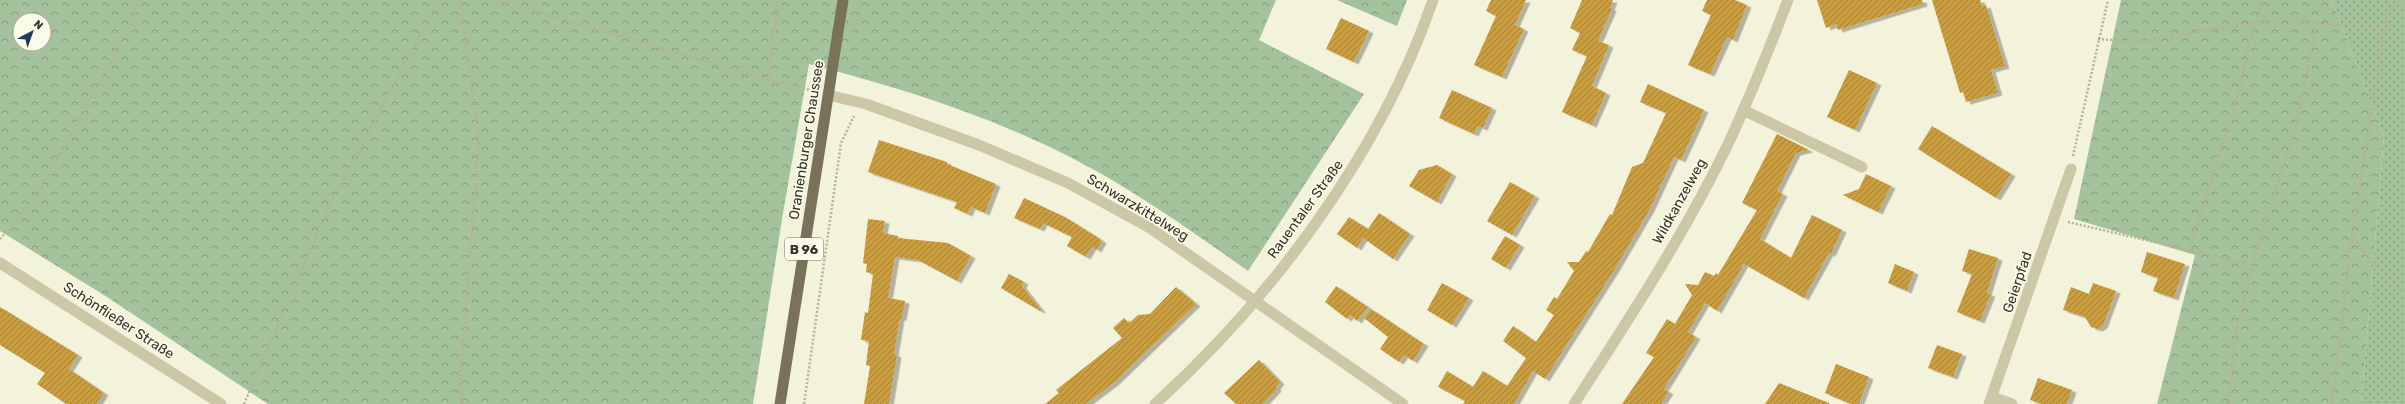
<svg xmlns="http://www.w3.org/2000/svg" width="2405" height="404" viewBox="0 0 2405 404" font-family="Rubik,sans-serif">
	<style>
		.grass { fill: url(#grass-dots) }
		.forest { fill: url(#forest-crowns); fill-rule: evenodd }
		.building { fill: url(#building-hatch); filter: url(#shadow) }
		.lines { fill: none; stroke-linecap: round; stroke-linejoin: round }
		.path { stroke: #b7b291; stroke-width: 2.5; stroke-dasharray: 2 2; stroke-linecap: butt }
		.service { stroke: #cbc7a7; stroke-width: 11 }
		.minor { stroke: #cbc7a7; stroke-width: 11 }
		.primary { stroke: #7a7258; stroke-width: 11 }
		.labels { text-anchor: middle; stroke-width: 3.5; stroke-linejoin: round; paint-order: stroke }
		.shield { fill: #fafae8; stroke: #726f62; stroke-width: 1 }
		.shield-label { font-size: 13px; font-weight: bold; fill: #373328 }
		.street-label { font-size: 14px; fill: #373328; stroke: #fafae8 }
	</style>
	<defs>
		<pattern id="grass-dots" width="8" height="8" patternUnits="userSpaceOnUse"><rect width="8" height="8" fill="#a4c29b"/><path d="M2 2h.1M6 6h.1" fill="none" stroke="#869e7e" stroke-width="1.8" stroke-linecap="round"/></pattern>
		<pattern id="forest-crowns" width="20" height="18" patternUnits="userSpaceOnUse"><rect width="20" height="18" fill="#a4c29b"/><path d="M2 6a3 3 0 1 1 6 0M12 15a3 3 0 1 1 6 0" fill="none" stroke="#869e7e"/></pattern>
		<pattern id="building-hatch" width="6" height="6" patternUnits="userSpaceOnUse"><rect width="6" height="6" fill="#c99d43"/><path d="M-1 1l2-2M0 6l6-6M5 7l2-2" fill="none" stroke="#a48138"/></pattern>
		<filter id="shadow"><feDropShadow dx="4.5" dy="2.5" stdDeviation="0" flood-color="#0004"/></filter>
	</defs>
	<rect width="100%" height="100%" fill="#f3f2db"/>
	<path class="grass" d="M2332,0H2405V404H2361L2384,137Z"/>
	<g class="forest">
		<path d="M0,0H1276L1259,40L1364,94L1248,271C1179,222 1110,173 1032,139C960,106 885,84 809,64L783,213L753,404H268L104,295L0,231ZM20,20H44V44H20Z"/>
		<path d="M1337,0H1407L1397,26Z"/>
		<path d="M2121,0H2332L2384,137L2361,404H2157L2195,255L2074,219Z"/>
	</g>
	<g class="building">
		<path d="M1491,0H1526L1515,25L1524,29L1502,77L1474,65L1496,16L1486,11Z"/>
		<path d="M1582,0H1613L1610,8L1612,9L1598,41L1609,45L1592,86L1606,93L1592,125L1562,112L1587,56L1572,50L1580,33L1570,28Z"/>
		<path d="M1707,0H1735L1747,5L1733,40L1727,37L1710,74L1688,65L1711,15L1702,11Z"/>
		<path d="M1817,0H1922L1923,4L1838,30L1836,24L1826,28Z"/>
		<path d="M1932,0H1980L1982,6L1986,5L2005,66L1991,70L1998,93L1966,102L1963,92L1960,93Z"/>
		<path d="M1341,18L1369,31L1354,62L1326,49Z"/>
		<path d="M1849,70L1877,83L1855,130L1827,117Z"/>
		<path d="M1648,84L1704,110L1681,160L1674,157L1650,209L1615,269L1545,379L1533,371L1514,404H1463L1465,401L1438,387L1447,371L1473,387L1483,371L1507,386L1526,358L1503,341L1513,326L1536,342L1554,315L1546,310L1554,297L1557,299L1574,271L1567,262H1579L1586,251L1588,252L1610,214L1612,215L1632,167L1643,163L1666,113L1640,102Z"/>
		<path d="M1452,90L1492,108L1483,128L1478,126L1474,134L1439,118Z"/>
		<path d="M1932,126L2011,174L1996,198L1918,149Z"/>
		<path d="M1777,134L1809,150L1796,153L1777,191L1783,194L1760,239L1791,258L1812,215L1842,230L1831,254L1829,253L1804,298L1744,264L1717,311L1705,303L1688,332L1696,337L1664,389L1669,392L1661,404H1622L1654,357L1646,353L1667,319L1675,324L1692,295L1685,284L1698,285L1705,272L1714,276L1716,273L1718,275L1757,210L1742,203Z"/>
		<path d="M879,140L947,162V164L996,184L985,213L971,207L968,214L954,208L957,202L868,172Z"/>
		<path d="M1437,165L1452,174L1437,202L1409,186L1419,170Z"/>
		<path d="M1866,174L1891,186L1878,212L1843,195L1859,189Z"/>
		<path d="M1510,182L1535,196L1512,235L1487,221Z"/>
		<path d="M1024,198L1065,217L1097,237L1102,241L1097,250L1092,247L1086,257L1067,246L1072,237L1043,223L1040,229L1014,218Z"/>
		<path d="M1379,213L1410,234L1393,259L1363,238L1357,248L1337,234L1349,217L1368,229Z"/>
		<path d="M868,219L885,221L883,233L898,236V238L948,243L971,256L957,281L918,260L895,257L888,298L905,301L902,318H900L894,354L897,355L889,404H864L870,366L866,365L869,341L861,340L865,312L868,313L873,274L866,272L867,264L863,263Z"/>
		<path d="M1505,236L1520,245L1506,268L1491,259Z"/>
		<path d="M1969,249L1998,258L1987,293L1991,294L1980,321L1957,312L1972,274L1962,271Z"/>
		<path d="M2147,252L2185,264L2174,298L2153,291L2158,278L2141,272Z"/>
		<path d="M1895,264L1914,272L1907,291L1888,283Z"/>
		<path d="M1009,274L1024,282L1022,286L1041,310L1040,311L1001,288Z"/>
		<path d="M1442,283L1469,298L1452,325L1427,310Z"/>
		<path d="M2093,283L2116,291L2103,326L2098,329L2091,327L2085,317L2063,310L2071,287L2089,294Z"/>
		<path d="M1336,286L1368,307L1357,321L1350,315L1347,319L1325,302Z"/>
		<path d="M1176,287L1196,304L1115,382L1086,404H1045L1059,393L1056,390L1122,338L1113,328L1124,318L1129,323L1138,315L1150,314Z"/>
		<path d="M0,307L78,355L69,369L104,393L97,404H66L37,384L45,373L0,345Z"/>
		<path d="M1371,309L1424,344L1413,361L1404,355L1399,362L1380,349L1388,337L1364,318Z"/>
		<path d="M1937,345L1962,354L1953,377L1928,368Z"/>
		<path d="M1259,360L1280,382L1276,387L1277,389L1263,404H1236L1224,393Z"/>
		<path d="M1836,364L1869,377L1859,404H1851L1825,393Z"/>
		<path d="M2038,378L2072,390L2067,404H2042L2030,400Z"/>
		<path d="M1779,383L1829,403V404H1765Z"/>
	</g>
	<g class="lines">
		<g class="path">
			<path d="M460,0L479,140L460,379L462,404"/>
			<path d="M497,0L768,80L778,0"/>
			<path d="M2393,0L2405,3"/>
			<path d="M856,25L861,0"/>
			<path d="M2098,39L2139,42L2209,29L2288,18L2318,23L2385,29"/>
			<path d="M768,80L814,91"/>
			<path d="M2073,156L2108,0"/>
			<path d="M2068,222L2253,265"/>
			<path d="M2352,236L2389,0"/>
			<path d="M0,239L36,197L118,49L140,0"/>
			<path d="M2189,251L2238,94L2255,21L2263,0"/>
			<path d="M244,404L329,207L436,5L445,0"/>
			<path d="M804,404L841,143L854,116"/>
			<path d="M2229,404L2235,337L2258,242L2296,128L2313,39L2323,0"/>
			<path d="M2332,404L2352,236L2385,279L2405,293"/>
		</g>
		<g class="service">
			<path d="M1743,110L1862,167"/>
			<path d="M1992,397L2012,404"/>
		</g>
		<g class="minor">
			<path d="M828,95L866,104L979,145L1068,183L1150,228L1403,404"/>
			<path d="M0,263L221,404"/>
			<path d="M1155,404C1273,297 1381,152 1433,0"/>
			<path d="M1574,404C1629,319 1686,232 1730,140C1751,94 1770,47 1788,0"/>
			<path d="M1989,404L2071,169"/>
		</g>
		<path class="primary" d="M780,404L843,0"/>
	</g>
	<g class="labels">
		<rect class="shield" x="785" y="238" width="38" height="22" rx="3"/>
		<g class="shield-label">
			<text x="804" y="254">B 96</text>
		</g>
		<g class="street-label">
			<text transform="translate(806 140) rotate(-81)" y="5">Oranienburger Chaussee</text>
			<text transform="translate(1679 201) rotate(-61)" y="5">Wildkanzelweg</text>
			<text transform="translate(1138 207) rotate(31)" y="5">Schwarzkittelweg</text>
			<text transform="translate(1305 209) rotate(-54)" y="5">Rauentaler Straße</text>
			<text transform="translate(2017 282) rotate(-71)" y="5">Geierpfad</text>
			<text transform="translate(119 320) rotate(33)" y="5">Schönfließer Straße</text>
		</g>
	</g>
	<g transform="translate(32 32) rotate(41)"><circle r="19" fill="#fafae8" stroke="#acaa9b"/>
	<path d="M0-3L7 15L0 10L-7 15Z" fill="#1c3b5a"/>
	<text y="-6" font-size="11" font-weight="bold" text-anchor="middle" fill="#373328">N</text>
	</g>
</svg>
